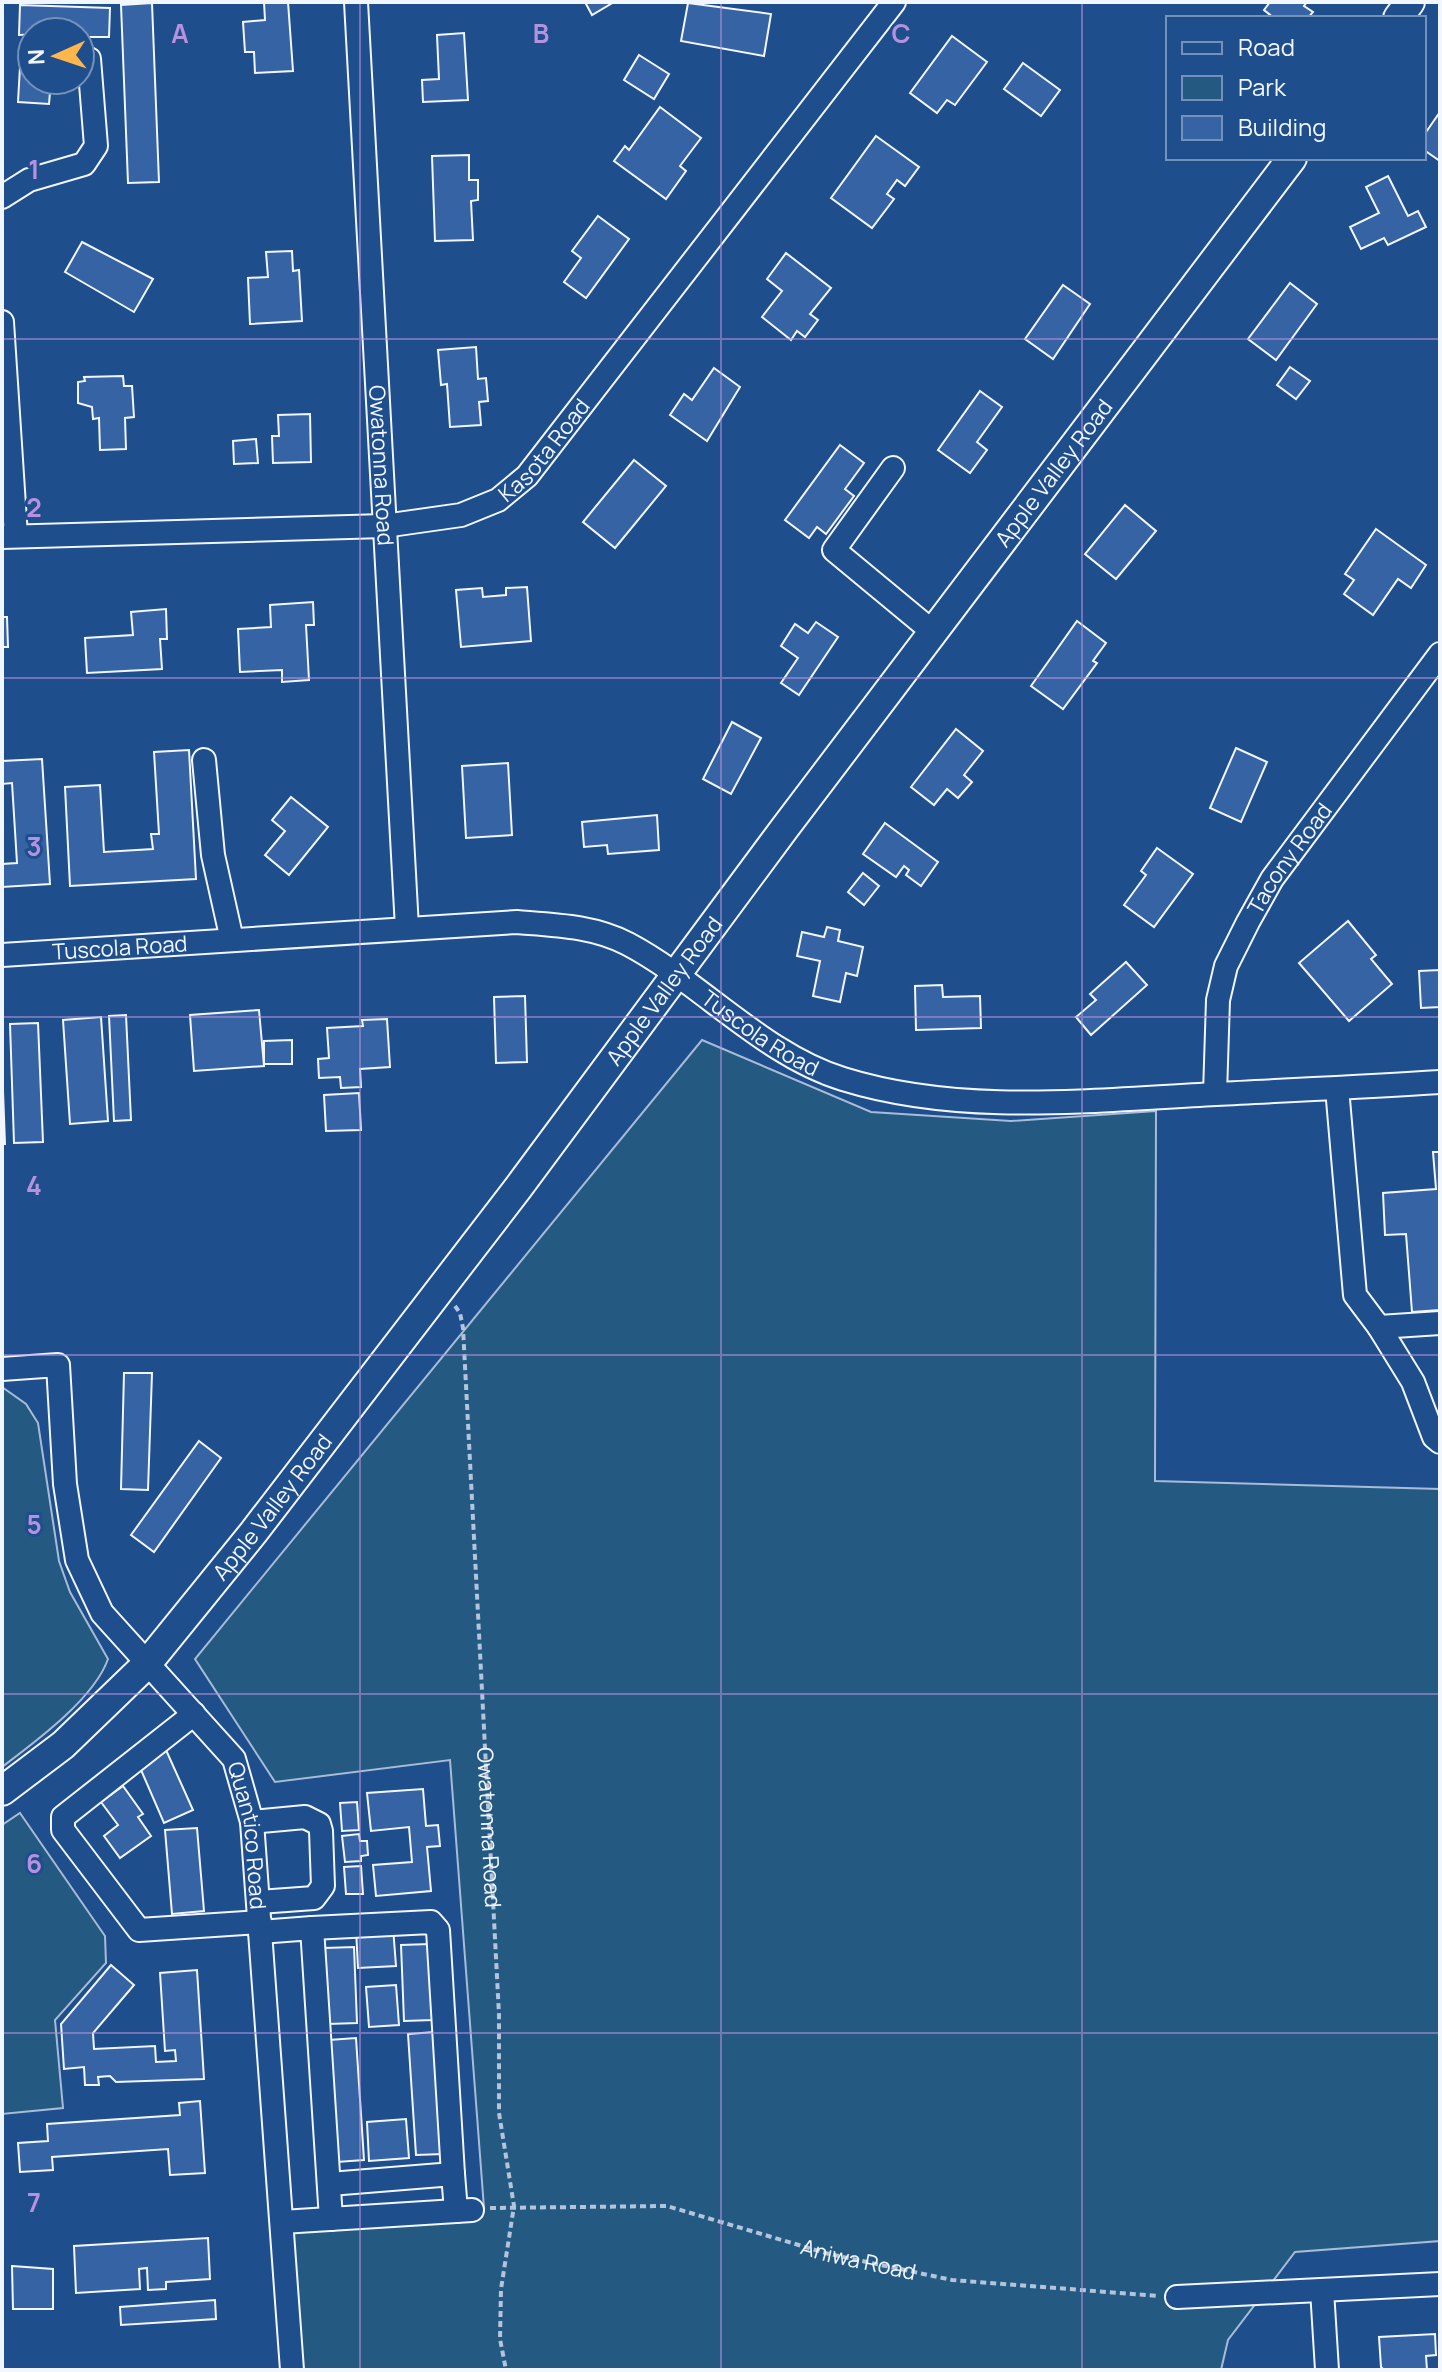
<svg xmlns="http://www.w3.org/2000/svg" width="1442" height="2372" viewBox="0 0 1442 2372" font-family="Manrope,sans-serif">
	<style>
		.green { fill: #245a82; stroke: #a8bbd7; stroke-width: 2 }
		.building { fill: #3563a3; stroke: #f2f6ff; stroke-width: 2 }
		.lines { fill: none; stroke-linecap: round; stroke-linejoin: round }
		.minor-casing { stroke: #f2f6ff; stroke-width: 26 }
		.major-casing { stroke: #f2f6ff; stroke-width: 32 }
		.path { stroke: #b3c4dc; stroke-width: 4; stroke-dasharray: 6 4; stroke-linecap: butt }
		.minor { stroke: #1f4e8c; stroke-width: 22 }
		.major { stroke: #1f4e8c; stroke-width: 28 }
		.grid { fill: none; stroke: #b691df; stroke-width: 2; stroke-opacity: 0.55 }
		.labels { text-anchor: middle; stroke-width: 6; stroke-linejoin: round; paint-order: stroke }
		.street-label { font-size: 22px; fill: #f2f6ff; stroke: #1f4e8c }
		.grid-label { font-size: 26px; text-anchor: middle; font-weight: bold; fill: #b691df; stroke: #1f4e8c; stroke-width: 6; stroke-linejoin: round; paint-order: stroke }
	</style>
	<rect width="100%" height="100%" fill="#1f4e8c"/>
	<g class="green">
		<path d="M702,1040L871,1112L1011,1121L1156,1111L1155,1481L1440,1489V2241L1295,2252L1228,2340L1221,2370H299L282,2222L484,2208L450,1760L275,1782L195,1659Z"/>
		<path d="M2,1387L26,1404L38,1423L59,1561L70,1592L108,1659C94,1699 35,1742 2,1767Z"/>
		<path d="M20,1813L105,1936L106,1963L55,2020L63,2108L2,2114V1825Z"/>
	</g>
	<g class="building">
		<path d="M264,2H288L293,71L255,73L254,52H245L243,22L265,20Z"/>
		<path d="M585,2H614L592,15Z"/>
		<path d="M1270,2H1307L1304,6L1313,12L1308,18H1274L1264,10Z"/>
		<path d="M152,3L159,182L128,183L121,5Z"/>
		<path d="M688,3L771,14L764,56L681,41Z"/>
		<path d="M20,5L110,8L109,37H80V32L19,35Z"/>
		<path d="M464,33L468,100L423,102L422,80L439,79L437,35Z"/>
		<path d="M952,36L987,62L955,105L947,100L937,113L910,93Z"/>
		<path d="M21,49L32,50V80H51L49,104L18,102Z"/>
		<path d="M639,55L669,74L654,99L624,80Z"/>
		<path d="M1023,63L1060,90L1041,116L1004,89Z"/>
		<path d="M660,107L701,138L680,166L686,171L666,199L614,161L625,146L629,150Z"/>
		<path d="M1440,112V161L1424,150V135Z"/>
		<path d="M876,136L919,167L905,186L897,180L887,194L894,199L872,228L831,198Z"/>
		<path d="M469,155V180H478V200L471,201L473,240L435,241L432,156Z"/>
		<path d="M1388,176L1408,216L1418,211L1426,227L1388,245L1384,238L1361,249L1350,227L1379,213L1366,187Z"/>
		<path d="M598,216L629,239L586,298L564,282L581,258L572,251Z"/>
		<path d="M82,242L153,279L134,312L65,272Z"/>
		<path d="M292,251L293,271L299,270L302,321L250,324L248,278L268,277L266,252Z"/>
		<path d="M786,253L831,288L810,314L818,320L805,337L797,331L791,340L762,317L782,291L767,279Z"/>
		<path d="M1290,283L1317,304L1276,360L1248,339Z"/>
		<path d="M1063,285L1090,304L1053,359L1025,339Z"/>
		<path d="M476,347L478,379L486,378L488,401L479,402L481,425L450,427L447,384L441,385L438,350Z"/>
		<path d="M1290,367L1310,381L1296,399L1277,385Z"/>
		<path d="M714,368L740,387L707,441L670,415L684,394L692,400Z"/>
		<path d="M123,376L124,386H132L134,417L125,418L126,449L100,450L99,418L93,419L92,407L78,403V382L85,381L84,377Z"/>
		<path d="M980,391L1002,407L977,442L987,450L970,473L938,450Z"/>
		<path d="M310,414L311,462L273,463L272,436H279L278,415Z"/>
		<path d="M256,439L258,463L234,464L233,441Z"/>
		<path d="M840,445L864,463L845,489L854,496L826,534L817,527L809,538L785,520Z"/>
		<path d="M634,460L666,486L615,548L583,522Z"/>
		<path d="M1125,505L1156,531L1116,579L1085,554Z"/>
		<path d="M1376,529L1426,565L1411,588L1398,579L1373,615L1344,594L1354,580L1345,574Z"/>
		<path d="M527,587L531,641L461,647L456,590L482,588L483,597L506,595V588Z"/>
		<path d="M313,602L314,625H306L309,680L282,682V670L240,672L238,629L271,627L270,605Z"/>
		<path d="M166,609L167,639H160L162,669L87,673L85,638L133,635L131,612Z"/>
		<path d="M2,617H7L8,647H2Z"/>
		<path d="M1077,621L1106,643L1093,661L1097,663L1063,709L1031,686Z"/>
		<path d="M816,622L838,637L799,695L781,683L798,658L781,646L795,624L808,633Z"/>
		<path d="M732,722L761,738L731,794L703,779Z"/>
		<path d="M956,729L983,751L964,775L972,782L958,798L947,789L934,805L911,787Z"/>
		<path d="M1236,748L1267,762L1241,822L1210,808Z"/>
		<path d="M189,750L196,879L70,886L65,787L100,785L104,852L153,849L151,834H159L154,752Z"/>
		<path d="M42,759L50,884L2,887V864L17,863L12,783L2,784V761Z"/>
		<path d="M508,763L512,835L466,838L462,766Z"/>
		<path d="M291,797L328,827L289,875L265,855L285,831L272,820Z"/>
		<path d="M657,815L659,850L608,854L607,845L584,847L582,822Z"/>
		<path d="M885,823L938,862L921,886L906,875L909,870L904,866L896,877L863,854Z"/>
		<path d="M1157,848L1193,874L1154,927L1124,905L1146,875L1141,871Z"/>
		<path d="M863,873L879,886L864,905L848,892Z"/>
		<path d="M1348,921L1376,955L1371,959L1392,984L1349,1021L1299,963Z"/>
		<path d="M827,927L840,930L838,941L863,947L857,976L846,973L840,1002L813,996L820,961L797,956L802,932L824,937Z"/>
		<path d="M1126,962L1147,985L1091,1035L1076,1017L1096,1000L1090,994Z"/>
		<path d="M1440,970V1007L1421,1008L1419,971Z"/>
		<path d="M942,985L943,997L980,996L981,1028L916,1030L915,986Z"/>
		<path d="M525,996L527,1062L496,1063L494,997Z"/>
		<path d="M259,1010L264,1066L194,1071L190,1015Z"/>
		<path d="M126,1015L131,1120L114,1121L109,1016Z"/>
		<path d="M101,1017L108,1121L70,1124L63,1020Z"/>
		<path d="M387,1019L390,1067L360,1069L361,1087L341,1088L340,1077L319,1078L318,1059L329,1058L327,1028L363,1026L362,1020Z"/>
		<path d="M38,1023L43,1142L14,1143L10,1024Z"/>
		<path d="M292,1040V1064H264V1041Z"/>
		<path d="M2,1064L5,1144H2Z"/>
		<path d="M359,1093L361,1130L326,1131L324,1095Z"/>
		<path d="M1433,1152H1440V1310L1412,1312L1406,1234L1385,1235L1383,1193L1436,1189Z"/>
		<path d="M124,1373H152L148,1490L121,1489Z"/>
		<path d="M199,1441L221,1458L154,1552L131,1535Z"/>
		<path d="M166,1750L193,1810L164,1823L138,1763Z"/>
		<path d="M123,1786L143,1814L138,1817L151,1836L120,1858L104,1836L118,1825L101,1802Z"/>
		<path d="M423,1789L426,1826L438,1825L440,1846L427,1847L431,1891L376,1896L373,1865L412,1862L409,1827L371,1831L367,1793Z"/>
		<path d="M357,1802L359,1830L342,1831L340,1803Z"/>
		<path d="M197,1828L204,1911L172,1914L165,1830Z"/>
		<path d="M359,1834L360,1841H367L368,1855L361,1856V1861L345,1862L342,1836Z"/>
		<path d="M361,1866L363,1894H346L344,1867Z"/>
		<path d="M393,1927L396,1966L358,1968L356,1929Z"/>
		<path d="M430,1944L433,2020L404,2021L401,1945Z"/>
		<path d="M354,1947L357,2023L328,2024L325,1948Z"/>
		<path d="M111,1965L134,1985L93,2033L94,2049L155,2046L156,2062L176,2061L175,2050L165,2051L160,1973L197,1970L204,2079L116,2082L110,2076L98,2077L99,2085H85L84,2067L64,2069L61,2024Z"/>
		<path d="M396,1985L399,2025L369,2027L366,1987Z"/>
		<path d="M435,2032L443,2154L416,2155L408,2034Z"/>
		<path d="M356,2038L364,2160L337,2162L329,2040Z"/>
		<path d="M200,2101L205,2173L170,2175L168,2149L52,2157L53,2170L20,2172L18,2143L48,2141L47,2124L180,2115L179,2103Z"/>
		<path d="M406,2119L409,2158L369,2161L367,2122Z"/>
		<path d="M208,2238L210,2279L166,2282V2289L148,2290L147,2268L139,2269L140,2289L76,2293L74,2246Z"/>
		<path d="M12,2266L53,2269V2309H13Z"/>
		<path d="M215,2300L216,2319L121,2325L120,2307Z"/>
		<path d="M1435,2334L1436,2355L1426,2356L1427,2370H1384L1381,2367L1379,2337Z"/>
	</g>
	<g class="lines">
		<defs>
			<g id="minor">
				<path id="s3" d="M356,2L407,928"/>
				<path d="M2,197L29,180L84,164L96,146L89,59"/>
				<path d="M2,322L16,536"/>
				<path d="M893,468L834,550L933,632"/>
				<path id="s4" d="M2,537L384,526L461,515L498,500L527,476L894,2"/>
				<path d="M204,760L213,855L232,940"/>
				<path id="s5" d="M2,955L517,922C555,925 594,926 628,944C700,982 764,1055 843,1079C962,1116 1094,1100 1216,1094C1291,1090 1365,1087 1440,1082"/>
				<path d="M1337,1088L1355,1295L1379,1327L1440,1323"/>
				<path id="s6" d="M1215,1094L1218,1000L1226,966L1248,922L1272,879L1440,654"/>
				<path d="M1379,1327L1413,1382L1434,1437L1440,1442"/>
				<path id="s7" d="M2,1369L58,1365L65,1484L77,1560L102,1613L234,1759L252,1822L292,2370"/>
				<path d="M194,1714L63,1817V1830L139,1930L260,1922"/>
				<path d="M252,1822L305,1817L319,1824L321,1831L323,1886L314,1898L259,1902"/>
				<path d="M312,1928L431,1922L438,1930L453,2174"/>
				<path d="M260,1932L312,1928L331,2219"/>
				<path d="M330,2184L453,2174L456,2211"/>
				<path d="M282,2222L472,2210"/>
				<path d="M1322,2290L1327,2370"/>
				<path d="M1177,2297L1440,2284"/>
			</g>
			<g id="major">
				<path d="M1398,18L1410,2"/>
				<path id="s8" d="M2,1791L63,1745L146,1665L253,1533L518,1188L784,829L1292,158"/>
			</g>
		</defs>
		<use href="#minor" class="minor-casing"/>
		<use href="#major" class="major-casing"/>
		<g class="path">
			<path id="s1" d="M455,1306L460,1313L463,1328L499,2015V2113L514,2206L501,2289L500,2339L506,2370"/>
			<path id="s2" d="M490,2208L667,2206L829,2254L952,2280L1159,2296"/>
		</g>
		<use href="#minor" class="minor"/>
		<use href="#major" class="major"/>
	</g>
	<path class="grid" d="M360,2V2370M721,2V2370M1082,2V2370M2,339H1440M2,678H1440M2,1017H1440M2,1355H1440M2,1694H1440M2,2033H1440"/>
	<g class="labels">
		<g class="street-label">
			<text dy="8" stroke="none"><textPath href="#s4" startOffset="568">Kasota Road</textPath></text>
			<text dy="8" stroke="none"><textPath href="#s3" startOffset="464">Owatonna Road</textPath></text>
			<text dy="8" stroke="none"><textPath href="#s8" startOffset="1690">Apple Valley Road</textPath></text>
			<text dy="8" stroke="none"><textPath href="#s6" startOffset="254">Tacony Road</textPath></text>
			<text dy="8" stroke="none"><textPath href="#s5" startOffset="118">Tuscola Road</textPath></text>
			<text dy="8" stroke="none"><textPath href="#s8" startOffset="1042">Apple Valley Road</textPath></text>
			<text dy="8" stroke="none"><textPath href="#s5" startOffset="790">Tuscola Road</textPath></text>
			<text dy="8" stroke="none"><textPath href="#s8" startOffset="394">Apple Valley Road</textPath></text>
			<text dy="8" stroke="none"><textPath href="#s1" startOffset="524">Owatonna Road</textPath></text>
			<text dy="8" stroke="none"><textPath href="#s7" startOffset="586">Quantico Road</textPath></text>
			<text dy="8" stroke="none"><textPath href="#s2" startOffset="376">Aniwa Road</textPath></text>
		</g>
	</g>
	<g class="grid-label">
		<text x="180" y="43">A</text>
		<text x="541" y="43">B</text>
		<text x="901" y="43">C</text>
		<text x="34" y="179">1</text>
		<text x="34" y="517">2</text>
		<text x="34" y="856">3</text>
		<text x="34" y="1195">4</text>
		<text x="34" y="1534">5</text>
		<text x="34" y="1873">6</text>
		<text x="34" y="2212">7</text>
	</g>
	<rect width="1442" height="2372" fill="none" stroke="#f2f6ff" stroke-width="8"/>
	<rect x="1166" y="16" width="260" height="144" fill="#1f4e8c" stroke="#7391ba" stroke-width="2"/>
	<rect x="1182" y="42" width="40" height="12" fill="#1f4e8c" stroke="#7391ba" stroke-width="2"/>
	<text x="1238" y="56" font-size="24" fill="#f2f6ff">Road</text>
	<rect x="1182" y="76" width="40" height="24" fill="#245a82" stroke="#7391ba" stroke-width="2"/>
	<text x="1238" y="96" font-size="24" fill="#f2f6ff">Park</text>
	<rect x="1182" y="116" width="40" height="24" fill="#3563a3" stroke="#7391ba" stroke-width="2"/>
	<text x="1238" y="136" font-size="24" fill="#f2f6ff">Building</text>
	<g transform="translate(56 56) rotate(267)"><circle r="38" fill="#1f4e8c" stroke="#7391ba" stroke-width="2"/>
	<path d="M0-6L14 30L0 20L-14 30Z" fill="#ffb74d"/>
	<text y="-12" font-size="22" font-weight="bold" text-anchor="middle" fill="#f2f6ff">N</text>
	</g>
</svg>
